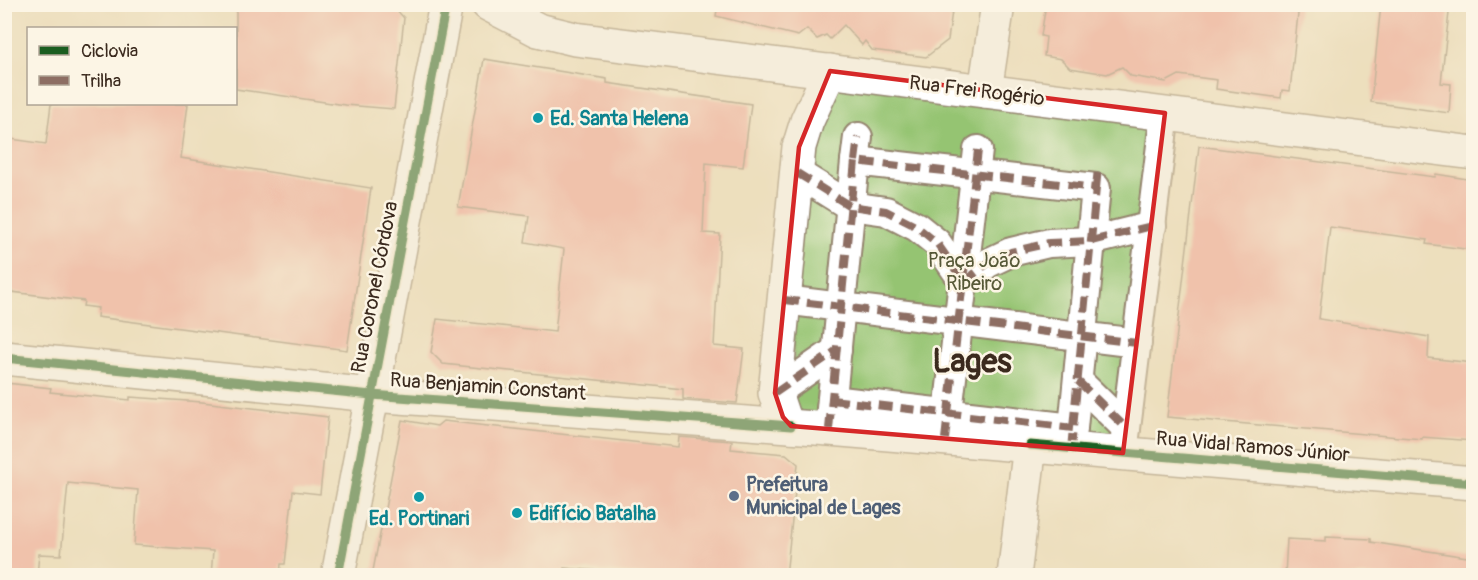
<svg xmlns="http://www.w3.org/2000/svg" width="1478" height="580" viewBox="0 0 1478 580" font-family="Pangolin,sans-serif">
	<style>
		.green { fill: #95c472; stroke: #687748; stroke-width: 1.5 }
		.building { fill: #f3a096 }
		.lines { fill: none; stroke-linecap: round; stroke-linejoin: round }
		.street-casing { stroke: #94846e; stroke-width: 32 }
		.secondary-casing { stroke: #94846e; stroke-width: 36 }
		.street { stroke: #fff; stroke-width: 28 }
		.secondary { stroke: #fff; stroke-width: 33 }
		.quiet { stroke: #8d6e63; stroke-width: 8; stroke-dasharray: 15 8; stroke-linecap: butt }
		.cycleway-casing { stroke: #fcf5e5; stroke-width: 13 }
		.cycleway { stroke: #1b5e20; stroke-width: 9 }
		.marked { fill: none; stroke: #d62828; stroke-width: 4.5; stroke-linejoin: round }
		.culture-dot { fill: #0f9aa8; stroke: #fcf5e5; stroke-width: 2 }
		.service-dot { fill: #5c6f8a; stroke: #fcf5e5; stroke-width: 2 }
		.labels { text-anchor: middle; stroke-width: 5; stroke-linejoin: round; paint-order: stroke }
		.street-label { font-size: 20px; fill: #3b2a1e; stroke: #fcf5e5 }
		.culture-label { font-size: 20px; font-weight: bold; fill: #0d838f; stroke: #fcf5e5; text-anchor: start }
		.park-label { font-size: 20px; fill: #565837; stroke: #fcf5e5 }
		.service-label { font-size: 20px; font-weight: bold; fill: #4e5e75; stroke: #fcf5e5; text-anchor: start }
		.town-label { font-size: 32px; font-weight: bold; fill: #3b2a1e; stroke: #fcf5e5 }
	</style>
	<rect width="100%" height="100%" fill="#fcf5e5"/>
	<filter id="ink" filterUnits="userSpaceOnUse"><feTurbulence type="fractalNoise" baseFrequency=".0167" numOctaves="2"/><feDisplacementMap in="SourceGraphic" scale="12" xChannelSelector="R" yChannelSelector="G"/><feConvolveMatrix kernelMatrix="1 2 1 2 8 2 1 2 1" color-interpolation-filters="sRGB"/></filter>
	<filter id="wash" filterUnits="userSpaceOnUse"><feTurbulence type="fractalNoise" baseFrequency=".008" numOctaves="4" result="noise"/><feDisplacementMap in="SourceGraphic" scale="24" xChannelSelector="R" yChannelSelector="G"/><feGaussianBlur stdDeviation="1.35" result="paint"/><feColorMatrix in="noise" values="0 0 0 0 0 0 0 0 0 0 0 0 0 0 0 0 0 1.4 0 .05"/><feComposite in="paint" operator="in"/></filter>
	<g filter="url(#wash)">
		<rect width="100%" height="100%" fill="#eddfbd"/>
		<path class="green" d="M830,71L1165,113L1123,453L791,426L799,147Z"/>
		<g id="blocks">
			<g class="building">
				<path d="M236,4H391L404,18L394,109L345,105L236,89Z"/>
				<path d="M718,4H953L948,40L926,57L872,50L865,41L862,45L844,25L830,39L826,35L817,39L807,29L798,36L716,16Z"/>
				<path d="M1046,4H1299L1290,91L1282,90L1281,98L1216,89L1217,80L1179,75L1166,82L1131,76L1122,67L1107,74L1070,68L1061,59L1044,56L1046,37L1041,36Z"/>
				<path d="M1381,4H1450L1441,83L1451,84L1449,113L1371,102Z"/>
				<path d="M484,59L607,79V83L751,104L743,167L706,163L703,233L720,234L714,346L744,349L737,403L683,399V389L443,364L431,352L437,319L555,332L564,249L525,242L529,216L458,207Z"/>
				<path d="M51,104H188L181,158L371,188L347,350L97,317L98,308L83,306L84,301L4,291L11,182L4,181V138L46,144Z"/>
				<path d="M1199,146L1435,177L1436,174L1473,180V250L1426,244L1427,240L1330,227L1319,319L1429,337L1428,358L1473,363V441L1422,437V439L1167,417Z"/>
				<path d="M6,383L51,388L50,392L130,400V397L202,402L328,417L320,494L293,491L285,564H281L280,576H211L213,551L134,545L138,490L68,483L61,555L39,554L37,576H4Z"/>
				<path d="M402,420L437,426L443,421L678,447L679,437L732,441L731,449L786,454L798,464L786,576H659L564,568L563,576H372Z"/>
				<path d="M1326,537L1371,539V542L1473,558V576H1285L1287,539L1326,541Z"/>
			</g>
		</g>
	</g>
	<g filter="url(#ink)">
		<use href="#blocks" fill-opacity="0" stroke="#94846e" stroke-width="1.5"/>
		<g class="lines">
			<defs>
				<g id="street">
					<path d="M855,161L858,137"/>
					<path d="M797,173L850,206L886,211L917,227L937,243L964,282L988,263L1011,252L1049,243L1091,241L1152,226"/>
					<path d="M784,300L1137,343"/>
					<path d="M1078,381L1126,428"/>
					<path d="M775,393L837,350"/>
					<path d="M832,400L1073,428"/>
					<path d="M829,429L855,161L1096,188L1071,449"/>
					<path d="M945,439L978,150"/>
					<path d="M1123,453L1165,113"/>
				</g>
				<g id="secondary">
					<path d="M488,4L538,30L575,39L1474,153"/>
					<path d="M985,91L998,4"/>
					<path d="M4,358L372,395L829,429L1474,483"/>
					<path d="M791,426L783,417L775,393L799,147L807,121L830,71"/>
					<path d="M338,576L446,4"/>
					<path d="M1014,576L1030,445"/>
				</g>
			</defs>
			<use href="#street" class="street-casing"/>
			<use href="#secondary" class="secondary-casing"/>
			<use href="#street" class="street"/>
			<use href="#secondary" class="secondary"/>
			<g class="quiet">
				<path d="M855,161L858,137"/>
				<path d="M797,173L850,206L886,211L917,227L937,243L964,282L988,263L1011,252L1049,243L1091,241L1152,226"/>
				<path d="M1096,188L1098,168"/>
				<path d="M784,300L1137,343"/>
				<path d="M1078,381L1126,428"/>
				<path d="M775,393L837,350"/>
				<path d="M832,400L1073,428"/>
				<path d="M829,429L855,161L1096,188L1071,449"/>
				<path d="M945,439L978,150"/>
			</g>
			<defs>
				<g id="cycleway">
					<path d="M4,358L372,395L791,426"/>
					<path d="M1030,445L1474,483"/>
					<path d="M338,576L446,4"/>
				</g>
			</defs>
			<use href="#cycleway" class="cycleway-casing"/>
			<use href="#cycleway" class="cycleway"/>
		</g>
	</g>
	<path d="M0 0H1478V580H0ZM830,71L1165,113L1123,453L791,426L783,417L775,393L799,147Z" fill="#eddfbd" fill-opacity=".55" fill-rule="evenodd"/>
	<path class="marked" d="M830,71L1165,113L1123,453L791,426L783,417L775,393L799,147Z"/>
	<g class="culture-dot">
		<circle cx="538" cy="118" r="6"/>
		<circle cx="419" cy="497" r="6"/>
		<circle cx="517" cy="513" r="6"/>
	</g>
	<circle class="service-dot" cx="734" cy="496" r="6"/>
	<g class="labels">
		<g class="street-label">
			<text transform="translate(977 90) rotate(7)" y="7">Rua Frei Rogério</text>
			<text transform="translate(374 287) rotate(-79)" y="7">Rua Coronel Córdova</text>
			<text transform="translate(488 386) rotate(4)" y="7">Rua Benjamin Constant</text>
			<text transform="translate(1253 446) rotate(5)" y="7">Rua Vidal Ramos Júnior</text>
		</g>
		<g class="culture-label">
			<text x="550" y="125">Ed. Santa Helena</text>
			<text x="529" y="520">Edifício Batalha</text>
			<text x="419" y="525" text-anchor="middle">Ed. Portinari</text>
		</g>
		<g class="park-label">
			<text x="974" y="267">Praça João<tspan x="974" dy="23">Ribeiro</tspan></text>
		</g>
		<g class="service-label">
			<text x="746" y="491">Prefeitura<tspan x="746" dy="23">Municipal de Lages</tspan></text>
		</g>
		<g class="town-label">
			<text x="972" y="372">Lages</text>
		</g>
	</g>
	<rect width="1478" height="580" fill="none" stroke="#fcf5e5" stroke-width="24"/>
	<rect x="27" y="27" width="210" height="78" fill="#fcf5e5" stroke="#afa495" stroke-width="1.5"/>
	<rect x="39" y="46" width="30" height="9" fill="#1b5e20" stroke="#afa495" stroke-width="1.5"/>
	<text x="81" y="57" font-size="18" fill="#3b2a1e">Ciclovia</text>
	<rect x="39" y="76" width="30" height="9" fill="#8d6e63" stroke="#afa495" stroke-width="1.5"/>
	<text x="81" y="87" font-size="18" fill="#3b2a1e">Trilha</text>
</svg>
